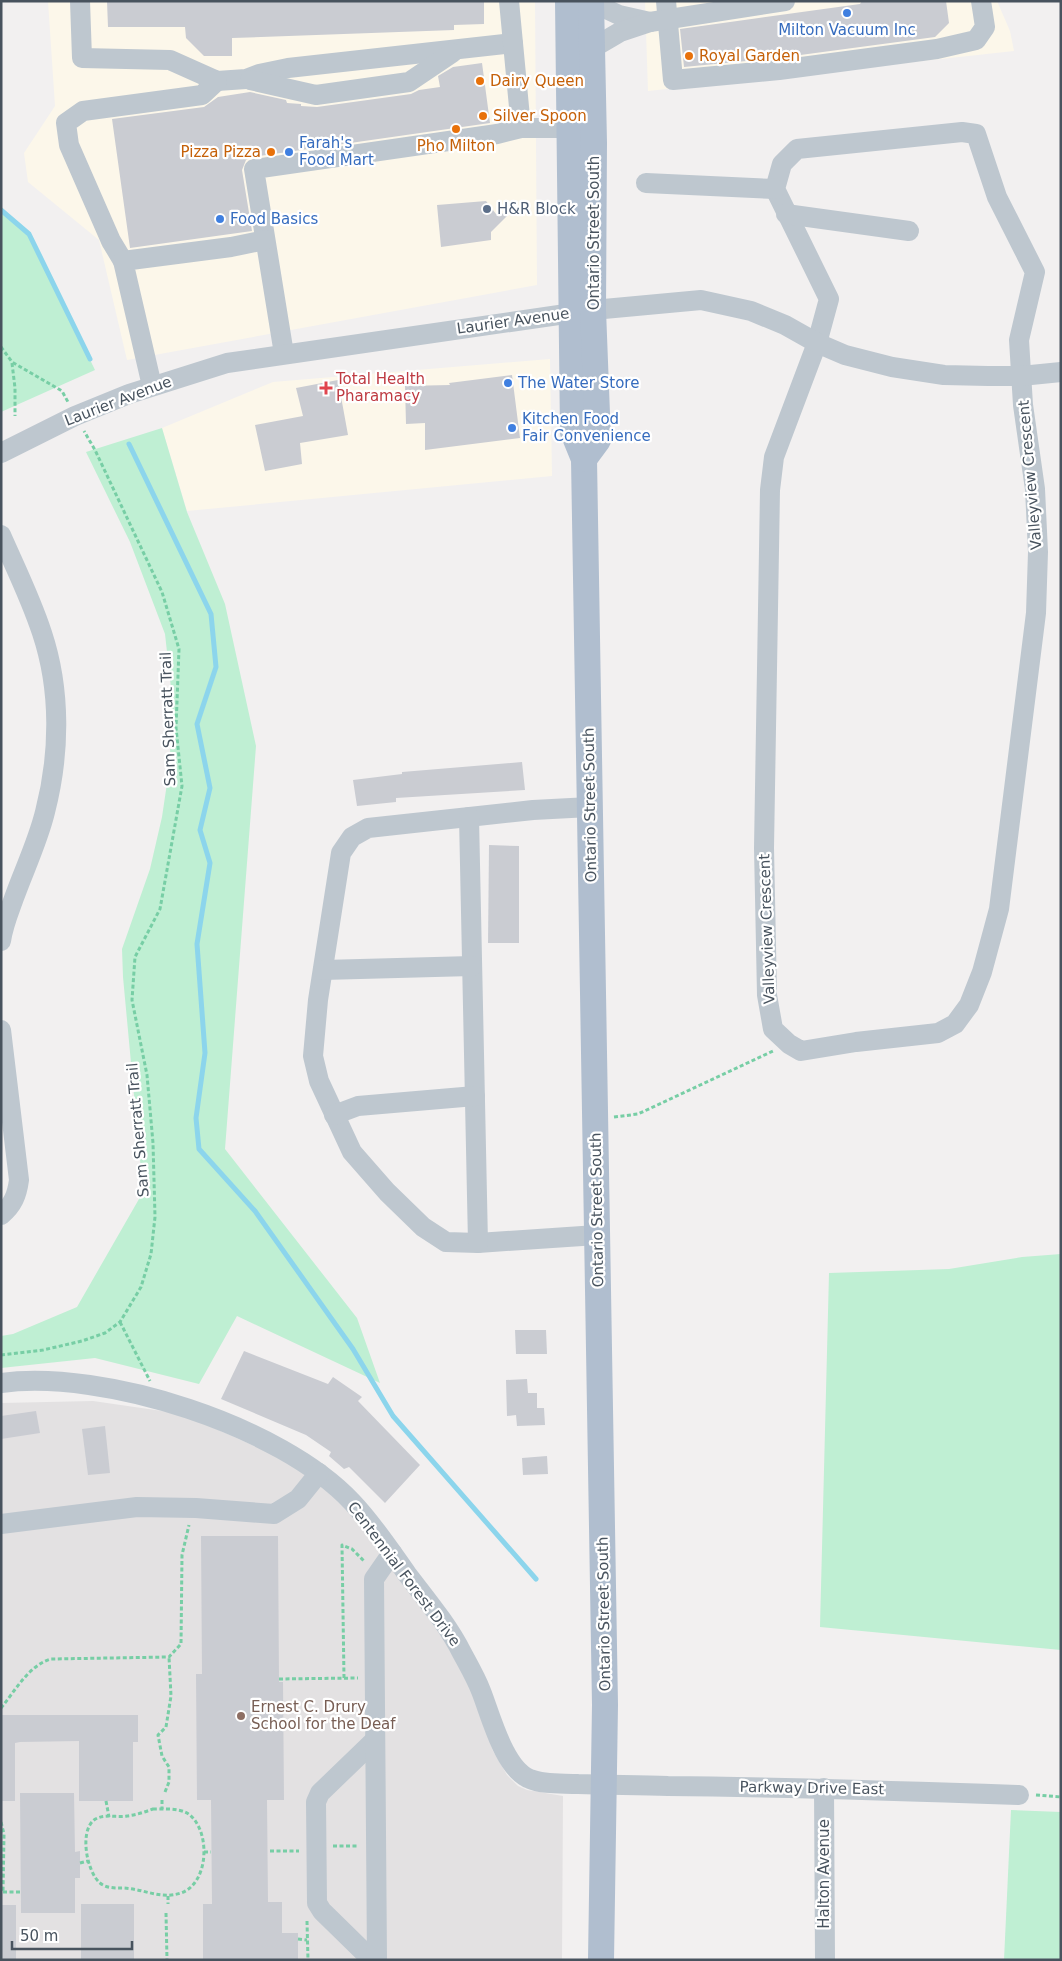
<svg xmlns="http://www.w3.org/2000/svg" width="1062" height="1961" viewBox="0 0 1062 1961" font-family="'DejaVu Sans',sans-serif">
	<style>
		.commercial { fill: #fcf7ea }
		.education { fill: #e3e1e2 }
		.green { fill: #bfefd3 }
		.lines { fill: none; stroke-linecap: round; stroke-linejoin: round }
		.stream { stroke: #8cd5ec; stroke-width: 5 }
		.building { fill: #caccd2 }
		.path { stroke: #77cea5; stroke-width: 3; stroke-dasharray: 4 2.5; stroke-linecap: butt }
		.minor { stroke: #bec7cf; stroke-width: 20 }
		.major { stroke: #b0becf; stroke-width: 26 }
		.shop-dot { fill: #3f7fe0; stroke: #fff; stroke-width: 2 }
		.food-dot { fill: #e8710a; stroke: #fff; stroke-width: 2 }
		.service-dot { fill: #5c6f8a; stroke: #fff; stroke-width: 2 }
		.health-dot { fill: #e0444e; stroke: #fff; stroke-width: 2 }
		.education-dot { fill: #8d6e63; stroke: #fff; stroke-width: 2 }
		.labels { text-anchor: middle; stroke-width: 4.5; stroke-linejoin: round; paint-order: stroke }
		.shop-label { font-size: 15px; fill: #366cbe; stroke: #fff; text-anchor: start }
		.food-label { font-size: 15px; fill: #c56008; stroke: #fff; text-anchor: start }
		.service-label { font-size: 15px; fill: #4e5e75; stroke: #fff; text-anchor: start }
		.street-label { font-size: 15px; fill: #48535e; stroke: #fff }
		.health-label { font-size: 15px; fill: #be3a42; stroke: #fff; text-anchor: start }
		.education-label { font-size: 15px; fill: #785e54; stroke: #fff; text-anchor: start }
	</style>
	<rect width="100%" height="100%" fill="#f2f0f0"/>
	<g class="commercial">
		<path d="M48,1H535L537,285L127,360L99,240L28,182L24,153L55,106Z"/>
		<path d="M645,1H997L1010,31L1014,51L648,91Z"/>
		<path d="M550,359L552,476L187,511L162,428L273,382Z"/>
	</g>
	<path class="education" d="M93,1401L183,1414L281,1458L334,1495L353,1513L448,1646L468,1680L493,1751L507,1775L518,1786L527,1790L563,1796L562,1960H1V1403Z"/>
	<g class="green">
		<path d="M1,210L29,234L95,370L1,412Z"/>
		<path d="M162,428L187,512L225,604L256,746L225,1149L357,1318L380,1383L237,1316L199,1384L95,1358L1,1368V1336L13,1334L77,1307L139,1199L141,1170L123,977L122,949L150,869L162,817L170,763L171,688L165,634L130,542L86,452Z"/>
		<path d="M1061,1254V1650L820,1627L829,1273L949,1269L1022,1257Z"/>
		<path d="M1011,1810L1061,1812V1960H1004Z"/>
	</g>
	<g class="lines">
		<g class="stream">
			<path d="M1,210L29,234L90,359"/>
			<path d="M129,444L211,614L216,667L197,724L210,788L200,830L210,863L197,944L205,1053L196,1118L199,1149L255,1211L353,1349L393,1416L536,1579"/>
		</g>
	</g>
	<g class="building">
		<path d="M107,1H484V24L454,25V30L232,38V56H204L186,38L185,27H108Z"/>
		<path d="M862,1H946L949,23L935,37L778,58L684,67L680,29L860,4Z"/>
		<path d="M482,63L490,123L252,157L246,160L242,170L252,231L130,248L112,119L204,107L218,97L250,92L286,100L287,103L301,104V106L317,107L411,94L419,90L440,87L438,76L453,67Z"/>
		<path d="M486,201L496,214L510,213L491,232V240L441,247L437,205Z"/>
		<path d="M512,375L520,438L425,450V423L406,424L405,386L450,385L449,383Z"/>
		<path d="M338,380L348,435L300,443L302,464L265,471L255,425L303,416L296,388Z"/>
		<path d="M522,762L525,790L396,798V802L357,806L353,780L402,774V772Z"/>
		<path d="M489,845L519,846V943H488Z"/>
		<path d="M515,1330H546L547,1354H516Z"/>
		<path d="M244,1351L328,1384L333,1377L362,1397L358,1401L420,1465L385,1503L349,1467L344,1469L329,1456L331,1452L306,1435L221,1399Z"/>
		<path d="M527,1379L528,1393H537V1408H544L545,1425L517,1426L516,1415L507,1416L506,1380Z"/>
		<path d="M36,1411L40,1433L1,1439V1416Z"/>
		<path d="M105,1426L110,1473L88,1475L82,1429Z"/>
		<path d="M547,1456L548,1474L523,1475L522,1458Z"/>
		<path d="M201,1536H278L279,1682H283L284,1800H267L268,1902H282V1933H298V1960H203V1904H212L211,1800H197L196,1674H202Z"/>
		<path d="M1,1715H138V1742H133V1801H79V1741L20,1742L15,1743V1801H1Z"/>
		<path d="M20,1793H74L75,1852L80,1851V1878H75V1913H21Z"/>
		<rect x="81" y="1904" width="53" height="56"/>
		<rect x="1" y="1905" width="15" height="55"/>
	</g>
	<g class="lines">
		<g class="path">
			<path d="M1,347L12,362L62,391L68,402"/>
			<path d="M12,363L15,388V416"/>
			<path d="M614,1117L638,1114L773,1051"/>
			<path d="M120,1322L150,1381"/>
			<path d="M1,1355L43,1350L82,1341L105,1333L120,1322L141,1287L151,1254L155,1217L153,1143L147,1075L132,1000L135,957L160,909L182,786L176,728L179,649L162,592L95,450L84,431"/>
			<path d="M344,1678L342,1545L352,1549L365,1562"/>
			<path d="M279,1679L358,1678"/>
			<path d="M1,1708C15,1691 29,1665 51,1659L169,1657L181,1644L182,1555L189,1525"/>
			<path d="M165,1792L169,1782V1767L162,1756L158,1735L166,1727L171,1696L169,1657"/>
			<path d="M1036,1795L1061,1797"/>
			<path d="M162,1800V1809"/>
			<path d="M106,1801L109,1817"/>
			<path d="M153,1809C163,1809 178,1808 187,1813C211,1828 210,1883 181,1893C159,1900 143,1888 121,1888C114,1888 106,1888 100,1883C87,1872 79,1832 94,1820C104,1813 116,1818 127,1816C136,1815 145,1812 153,1809Z"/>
			<path d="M1,1822L4,1834L3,1892H1"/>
			<path d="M333,1846H359"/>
			<path d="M270,1851H299"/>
			<path d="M204,1852H211"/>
			<path d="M80,1863L88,1861"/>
			<path d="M3,1892H21"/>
			<path d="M168,1896V1904"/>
			<path d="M166,1913L167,1960"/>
			<path d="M307,1921L308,1960"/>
			<path d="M298,1939L307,1940"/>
		</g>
		<g class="minor">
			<path d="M80,1L82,58L170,60L217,81L246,79L259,74L288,68L513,43"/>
			<path d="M509,1L521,128"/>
			<path d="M666,1L673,80L779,70L937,49L976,40L985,27L981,1"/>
			<path d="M591,2L619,15L650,22"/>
			<path d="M591,49L620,32L650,22L785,1"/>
			<path d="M250,80L316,95L409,82L452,53"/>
			<path d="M962,132L976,134L997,197L1035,272L1019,340L1023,405L1035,489L1038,552L1036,613L999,909L982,972L969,1005L955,1024L938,1033L856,1042L801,1051L789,1044L773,1029L767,995L764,848L770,490L774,457L817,343L829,299L775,189L782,164L797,149Z"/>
			<path d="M646,183L775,189"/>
			<path d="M786,214L909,231"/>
			<path d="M123,261L111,241L69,145L66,123L83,111L202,95L217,81"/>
			<path d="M284,354L254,169L497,134L521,128H570L582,135"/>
			<path d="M152,386L123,261L231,247L265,240"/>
			<path d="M1,453L75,416L129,394L227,363L593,310L701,300L751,311L785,325L817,343L845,355L892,367L944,375L988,376H1021L1061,372"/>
			<path d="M1,535C15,567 31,599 42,633C61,690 60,754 45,812C38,841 24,870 14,898C9,912 3,926 1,941"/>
			<path d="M590,807L533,810L368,828L352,837L341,853L318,1000L313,1056L319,1081L352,1152L387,1192L423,1227L446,1242L478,1243L597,1235"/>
			<path d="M469,817L478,1243"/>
			<path d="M323,970L472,966"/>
			<path d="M1,1030L19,1180C17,1195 13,1205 1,1215"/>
			<path d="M334,1115L358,1106L475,1096"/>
			<path d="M1,1383C104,1369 281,1426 352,1502C373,1524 390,1550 407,1574C426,1599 448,1625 462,1653C469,1666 476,1678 481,1691C491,1716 504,1769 530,1779C544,1785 563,1783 578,1784C608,1785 638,1785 668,1786C785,1787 902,1791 1019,1795"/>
			<path d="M1,1524L137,1507L196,1508L274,1514L298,1499L319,1473"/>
			<path d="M824,1788L825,1960"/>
			<path d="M372,1960L322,1911L317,1903L316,1802L320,1793L375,1740"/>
			<path d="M377,1960L374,1579L392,1553"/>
		</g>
		<g class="major">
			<path d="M568,1L573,432L584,459L605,1705L601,1960"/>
			<path d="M584,459L598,440L593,310L594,143L591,1"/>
		</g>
	</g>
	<g class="shop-dot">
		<circle cx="847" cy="13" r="5"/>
		<circle cx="289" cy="152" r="5"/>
		<circle cx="220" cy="219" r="5"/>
		<circle cx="508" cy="383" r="5"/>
		<circle cx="512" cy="428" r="5"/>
	</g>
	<g class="food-dot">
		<circle cx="689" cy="56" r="5"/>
		<circle cx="480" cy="81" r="5"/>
		<circle cx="483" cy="116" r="5"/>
		<circle cx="456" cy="129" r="5"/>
		<circle cx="271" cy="152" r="5"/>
	</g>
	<circle class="service-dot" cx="487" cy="209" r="5"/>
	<path class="health-dot" d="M323.5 380.5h5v5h5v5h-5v5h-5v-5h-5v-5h5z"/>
	<circle class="education-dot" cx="241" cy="1716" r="5"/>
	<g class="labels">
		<g class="shop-label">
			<text x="847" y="35" text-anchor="middle">Milton Vacuum Inc</text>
			<text x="299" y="148">Farah's<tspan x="299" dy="17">Food Mart</tspan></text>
			<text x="230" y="224">Food Basics</text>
			<text x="518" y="388">The Water Store</text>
			<text x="522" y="424">Kitchen Food<tspan x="522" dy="17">Fair Convenience</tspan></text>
		</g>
		<g class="food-label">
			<text x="699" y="61">Royal Garden</text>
			<text x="490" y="86">Dairy Queen</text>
			<text x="493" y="121">Silver Spoon</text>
			<text x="456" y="151" text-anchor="middle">Pho Milton</text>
			<text x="261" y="157" text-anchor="end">Pizza Pizza</text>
		</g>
		<g class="service-label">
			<text x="497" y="214">H&amp;R Block</text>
		</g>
		<g class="street-label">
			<text transform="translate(594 233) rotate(-90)" y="5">Ontario Street South</text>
			<text transform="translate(513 321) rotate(-8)" y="5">Laurier Avenue</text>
			<text transform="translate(118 401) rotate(-21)" y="5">Laurier Avenue</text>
			<text transform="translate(1030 475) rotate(-95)" y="5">Valleyview Crescent</text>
			<text transform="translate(168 719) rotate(-92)" y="5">Sam Sherratt Trail</text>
			<text transform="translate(590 805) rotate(-91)" y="5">Ontario Street South</text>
			<text transform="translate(767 929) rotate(-92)" y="5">Valleyview Crescent</text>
			<text transform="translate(138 1130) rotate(-95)" y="5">Sam Sherratt Trail</text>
			<text transform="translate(597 1210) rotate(-91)" y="5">Ontario Street South</text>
			<text transform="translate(404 1574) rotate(53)" y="5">Centennial Forest Drive</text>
			<text transform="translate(604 1614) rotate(-91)" y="5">Ontario Street South</text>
			<text transform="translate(812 1788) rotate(1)" y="5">Parkway Drive East</text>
			<text transform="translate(824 1874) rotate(-90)" y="5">Halton Avenue</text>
		</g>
		<g class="health-label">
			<text x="336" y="384">Total Health<tspan x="336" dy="17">Pharamacy</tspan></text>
		</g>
		<g class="education-label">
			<text x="251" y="1712">Ernest C. Drury<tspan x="251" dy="17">School for the Deaf</tspan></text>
		</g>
	</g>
	<rect width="1062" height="1961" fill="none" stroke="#48535e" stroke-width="5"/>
	<path d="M12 1941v8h120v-8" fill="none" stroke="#48535e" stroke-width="2.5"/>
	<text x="20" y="1941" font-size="15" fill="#48535e" stroke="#ffffff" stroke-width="4" paint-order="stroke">50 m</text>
</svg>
